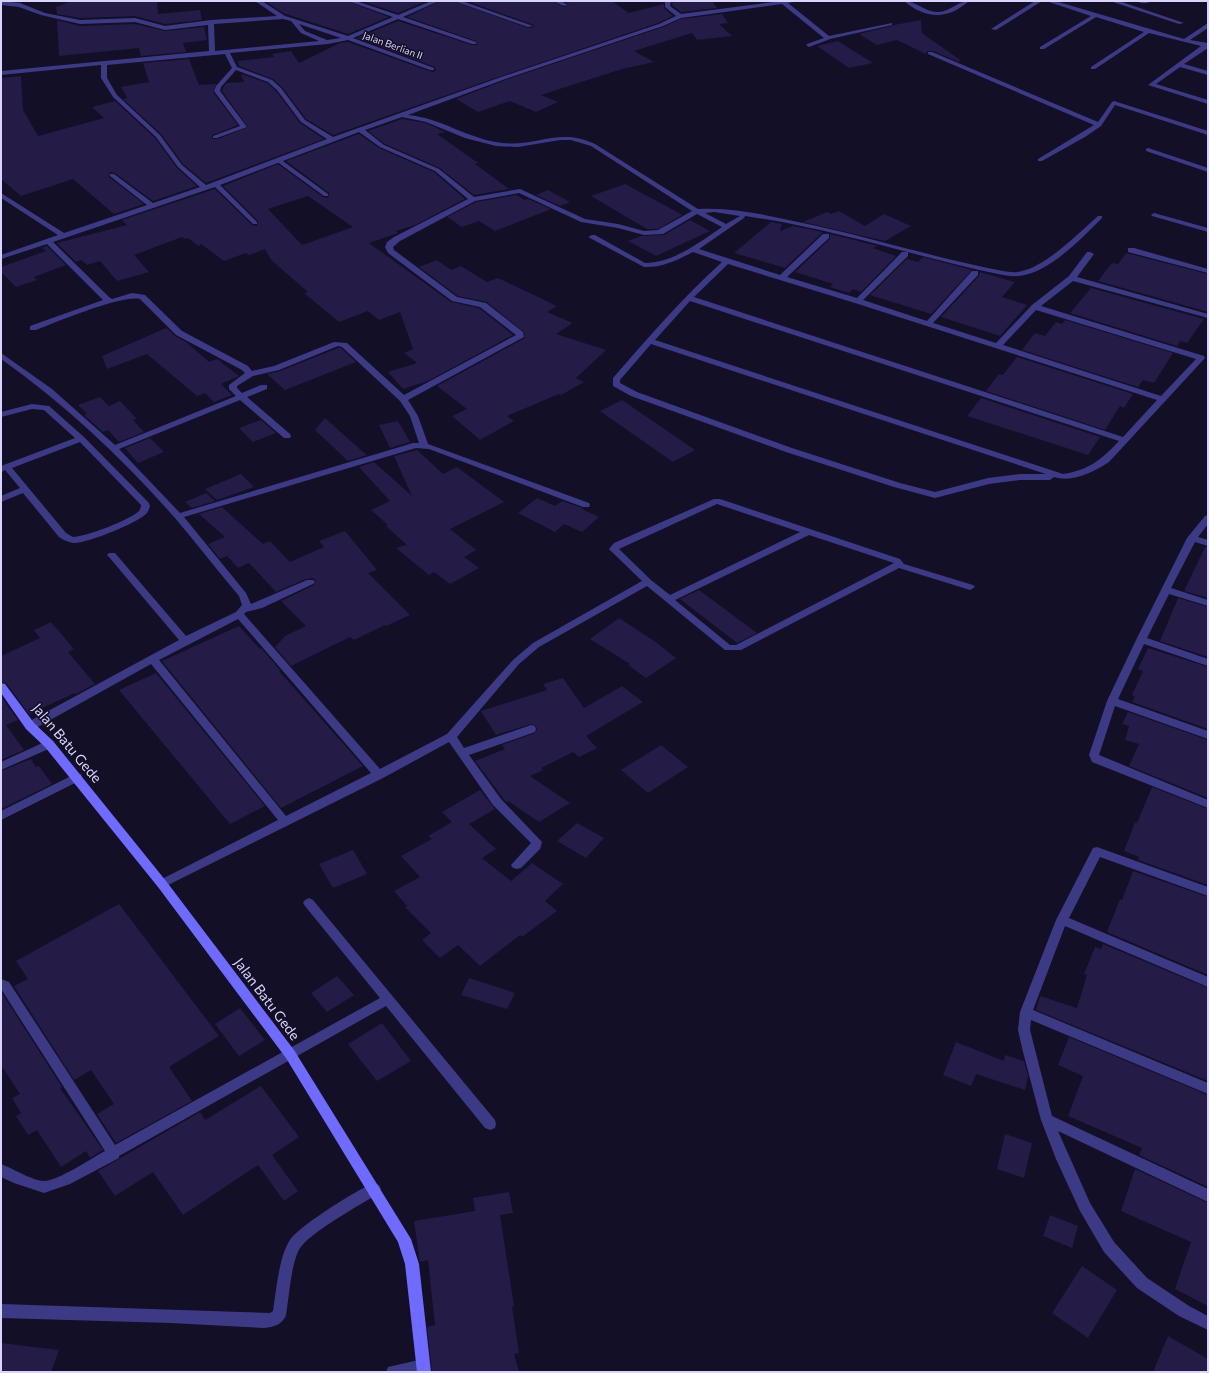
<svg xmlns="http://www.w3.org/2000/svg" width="1209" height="1373" viewBox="0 0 1209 1373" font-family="Commissioner,sans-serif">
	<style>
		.building { fill: #241b47; fill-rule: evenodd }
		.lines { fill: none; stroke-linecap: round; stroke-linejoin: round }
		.lane { fill: #3d3a85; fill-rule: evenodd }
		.street { fill: #3d3a85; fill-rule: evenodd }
		.secondary { fill: #6f6bff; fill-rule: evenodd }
		.labels { text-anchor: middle; stroke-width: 3; stroke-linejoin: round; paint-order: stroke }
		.far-street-label { font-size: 10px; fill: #d9d4ff; stroke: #130f26 }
		.near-street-label { font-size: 14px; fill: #d9d4ff; stroke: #130f26 }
	</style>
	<rect width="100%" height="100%" fill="#130f26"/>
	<g class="building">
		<path d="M71,1H157L158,14L200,10L202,20L165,24L135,16L80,18L57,14L56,7Z"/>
		<path d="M265,1H347L389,17L348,34L283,13Z"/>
		<path d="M361,1H427L398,13Z"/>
		<path d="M440,1H453L528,28L533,27L534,25L467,1H553L563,7L569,5L564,1H612L629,13L664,4V8L673,16L658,23L504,75L333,135L306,119L282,87L273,79L239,66L238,61L274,57L272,54L291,51L299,63L340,43L348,42L429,71L434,72L436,70L435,67L357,38L398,21L472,45H477L476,41L407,17Z"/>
		<path d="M673,1H712L717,8L681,12L672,5Z"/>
		<path d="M722,14L728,23L719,24L732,36L697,40L692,33L634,51L654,62L622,69L541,95L558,102L536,112L510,101L478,112L456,99L508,79L663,27L681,19Z"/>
		<path d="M57,20L80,26L135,24L165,31L204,27L207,40L183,43L186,52L141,56L139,48L59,56Z"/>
		<path d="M921,20L922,33L960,60L959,62L933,51H927L926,54L897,40L877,45L859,34L892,26L894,25Z"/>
		<path d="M838,41L873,63L849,68L817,46Z"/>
		<path d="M189,59L199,85L216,84L213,92L238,125L212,135V139H218L248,127L222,91L226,83L244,82L241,74L267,83L276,91L300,123L324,139L206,183L183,164L161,134L123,99L127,98L121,87L149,82L143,63Z"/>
		<path d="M21,76L23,110L38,136L104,118L92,107L115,101L155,138L177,168L197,186L153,201L115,173L110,172L109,177L144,204L114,214L73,179L21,196L1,179V78Z"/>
		<path d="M402,119L426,123L445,132L437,134L478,163L475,164L509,189L474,195L440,168L385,144L368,131Z"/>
		<path d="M359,134L379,148L434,172L465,199L415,225L396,231L398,233L369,243L451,302L479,308L513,335L428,381L403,389L388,372L417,363L404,353L413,349L400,312L379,320L368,311L339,322L304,293L308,292L271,260L265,249L249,255L246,253L224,261L201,244L198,246L188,238L185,239L182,237L134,255L149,272L117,281L100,261L87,265L81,260L76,262L57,243L127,225L122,220L215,189L252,225L257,226L258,221L223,186L278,164L323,197L328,198L329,193L286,161ZM308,196L353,227L302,245L268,209Z"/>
		<path d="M625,184L668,207L682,215L658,229H647L591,196Z"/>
		<path d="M548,190L570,202L560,206L536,195Z"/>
		<path d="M517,195L524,200L528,199L551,209L495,231L479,221L462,227L447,217L476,202Z"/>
		<path d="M839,211L865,226L884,214L911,226L885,241L803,222L827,212L831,214Z"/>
		<path d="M690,220L710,231L656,256L628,241L641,236L664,235Z"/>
		<path d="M771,222L782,224L780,231L793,226L823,232L785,268L734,253Z"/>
		<path d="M830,234L878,246L873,248L896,256L861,292L853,289L849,293L830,287L833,284L795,272L830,239Z"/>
		<path d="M47,246L66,265L34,277L37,280L16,287L1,272V267L46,251L42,248Z"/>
		<path d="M1126,253L1208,274V312L1098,281L1112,263L1118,264Z"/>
		<path d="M923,257L972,270L931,314L870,295L907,259L918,262Z"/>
		<path d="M437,260L451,270L461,266L487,282L498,278L557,306L547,312L573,323L556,334L606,350L576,378L584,382L561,395L559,394L507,416L514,421L480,440L452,416L467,409L437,386L525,338L524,332L487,302L458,296L419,267Z"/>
		<path d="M980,272L1015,282L1002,297L1027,305L1000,336L941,317L979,276Z"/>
		<path d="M1091,288L1204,319L1187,343L1180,341L1177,346L1070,313Z"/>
		<path d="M1065,320L1173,353L1154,383L1143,380L1138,387L1022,350L1035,333L1045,336L1056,322L1062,324Z"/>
		<path d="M166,328L175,336L186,342L209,362L217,359L239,376L221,384L232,395L214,402L205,393L197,396L147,354L107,369L102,356Z"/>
		<path d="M338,348H341L356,362L285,390L267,374L280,371Z"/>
		<path d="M1017,357L1133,394L1124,408L1120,406L1105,430L986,391L999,374L1003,375Z"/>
		<path d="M100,397L109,406L120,401L137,419L133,420L144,432L119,442L108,430L103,432L84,415L87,414L78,405Z"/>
		<path d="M981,398L1100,437L1088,455L967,416Z"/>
		<path d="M622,400L695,450L673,462L600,411Z"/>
		<path d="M325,418L363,452L367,455L348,461L315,430Z"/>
		<path d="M261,420L276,433L253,442L239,428Z"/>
		<path d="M398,421L410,442L390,448L379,425Z"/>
		<path d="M150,438L164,452L138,463L125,448Z"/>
		<path d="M417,450L443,474L457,467L504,502L450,529L476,550L464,557L479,568L450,584L434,572L429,575L396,548L407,545L386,526L388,525L371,510L390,501L359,467L374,462L412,496L394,456Z"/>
		<path d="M241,474L254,487L217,500L205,489Z"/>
		<path d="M206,493L215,501L192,508L185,502Z"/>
		<path d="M537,498L555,506L562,501L583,508L582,509L599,517L582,532L564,524L555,532L518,513Z"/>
		<path d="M222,507L263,544L270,541L290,562L324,547L319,541L345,531L377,570L368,573L410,615L386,626L385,625L354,640L350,637L291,666L275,647L285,636L306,626L281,601L314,585L316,581L313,578L306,579L276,592L249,563L238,568L227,556L220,559L208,544L225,537L199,514Z"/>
		<path d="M1205,547H1208V598L1184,591Z"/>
		<path d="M699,590L757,633L737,643L680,599Z"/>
		<path d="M1178,598L1208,607V657L1160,641Z"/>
		<path d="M619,618L657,643L676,658L646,678L628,665L630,664L590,639Z"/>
		<path d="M51,622L74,649L68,652L95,684L76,694L75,693L29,714L6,683L1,682V656L40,638L34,630Z"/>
		<path d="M239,626L260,649L261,648L281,671H279L363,766L281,808L162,661Z"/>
		<path d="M1148,648L1208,667V729L1132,702L1135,696L1132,695L1143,671L1138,669Z"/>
		<path d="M156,673L265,806L230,824L119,690Z"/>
		<path d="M563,678L584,708L622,686L643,702L586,736L597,748L579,757L573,752L541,768L543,770L530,776L570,803L539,822L508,801L506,802L475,761L505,749L502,745L535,733L537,729L536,726L531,724L496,735L481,711L547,690L543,684Z"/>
		<path d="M1,696L18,720L6,725L24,750L1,760Z"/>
		<path d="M1128,712L1208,740V798L1129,766L1139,744L1125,740L1129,726L1122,724Z"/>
		<path d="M661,745L688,767L648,793L621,770Z"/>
		<path d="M31,759L36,767L39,766L52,784L1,809V771Z"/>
		<path d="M1152,787L1208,809V885L1138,860L1139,857L1124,851L1135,822L1137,823Z"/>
		<path d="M480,790L495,809L469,824L496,849L482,858L511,881L532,863L563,884L545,901L557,911L522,937L520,935L480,966L458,945L440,958L422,940L431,933L405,907L407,906L394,891L420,877L401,856L432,839L428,836L452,822L442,812Z"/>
		<path d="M577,823L604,838L586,858L557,841Z"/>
		<path d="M353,850L367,874L333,888L319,864Z"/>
		<path d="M1133,871L1208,897V975L1107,932L1120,899L1122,900Z"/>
		<path d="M119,904L219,1036L169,1067L192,1101L116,1143L97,1114L114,1104L91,1070L74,1080L14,986L28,979L16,961Z"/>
		<path d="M1103,944L1208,988V1081L1036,1010L1040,996L1077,1008L1087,975L1084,974L1095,947L1101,949Z"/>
		<path d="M337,976L354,995L327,1012L311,993Z"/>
		<path d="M469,978L515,993L507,1009L461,995Z"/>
		<path d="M2,993L62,1087L60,1088L103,1150L90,1158L86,1151L61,1167L37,1130L28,1135L16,1116L21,1113L12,1098L20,1094L1,1065Z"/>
		<path d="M240,1008L265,1040L239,1056L215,1024Z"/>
		<path d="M382,1023L411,1061L377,1081L348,1044Z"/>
		<path d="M1069,1037L1208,1095V1187L1139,1155L1142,1148L1068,1116L1083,1076L1058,1065Z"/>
		<path d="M956,1042L1004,1061L1005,1055L1024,1061L1028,1076L1025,1090L976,1074L971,1086L943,1075Z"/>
		<path d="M261,1086L299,1137L272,1155L298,1191L284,1201L258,1165L183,1215L153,1172L115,1196L98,1171L200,1112L205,1120Z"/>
		<path d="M1005,1134L1032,1143L1024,1178L997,1169Z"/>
		<path d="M1135,1169L1208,1203V1306L1175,1289L1191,1242L1121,1211Z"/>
		<path d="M509,1192L513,1213L500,1215L514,1306L512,1307L519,1353L514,1354L519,1372H432L427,1327L435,1325L428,1260L420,1262L414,1221L475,1211L473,1198Z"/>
		<path d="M1050,1215L1078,1226L1072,1248L1043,1236Z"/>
		<path d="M1082,1266L1117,1290L1088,1338L1052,1313Z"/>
		<path d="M1168,1336L1208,1359V1372H1153Z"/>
		<path d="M1,1343L59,1350L51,1372H1Z"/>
	</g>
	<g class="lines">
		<path class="lane" d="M276,159H280L328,194V196H324L276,161Z"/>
		<g class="street">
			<path d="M1,1L20,3L45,13L80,20L135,18L165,26L211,20L277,16L255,1H262L285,16L348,36L393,17L348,1H356L398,15L431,1H439L403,17L476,42V44H472L398,19L353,38L434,68V70H430L348,40L328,44L230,53L237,67L272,80L281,88L305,120L333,137L504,76L659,24L676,16L665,7V1H671L670,6L681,14L781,1H797L788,3L829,36L892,23V25L830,39L809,47L806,45L807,44L824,38L782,4L681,18L663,26L508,78L408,115C441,118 468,139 502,143C538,147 558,127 595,144L698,209C732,207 766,215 798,222C867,236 934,258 1003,271C1009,272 1016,273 1022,271C1046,266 1079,233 1098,216H1102V218C1082,238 1049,273 1019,276C1012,277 1005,275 998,274C913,256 831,228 745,216L744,218L699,249L780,275L823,234H829V238L787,277L857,298L902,252H908V256L863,300L927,321L972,271H978V275L933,323L996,343L1032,305L1069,276L1087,252H1090L1094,254L1077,277L1208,314V318L1073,281L1041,306L1204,356L1205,358L1109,462C1094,472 1072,483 1054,477L1050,480H1020L989,484L935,498L894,487L786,452L631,396L613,386V378C648,338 682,298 722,262L693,252C677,260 662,268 644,267L588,237L592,235H595L645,263C673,263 700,242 722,227L697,214L663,234L644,235L618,228L581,222L519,193L475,201L400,241L393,247L394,250L457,297L486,303L523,332L524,337L408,400L418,416L428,444L589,503L590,505L589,507H583L429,449L416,448L184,517L246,593L251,604L307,580H313L315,582L313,584L262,608L246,612L244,614L380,769L447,734L513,660L533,643L642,581L611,551L609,549L614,543L714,499H720L900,559L904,564L973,585L975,587L970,590L899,568L741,650H725L647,586L539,647L519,664L457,737L464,748L531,725L535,726L536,729L535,732L469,755L501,799L542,842L540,849L521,868L517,869L513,868L511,865L531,843L493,805L449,742L383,778L162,888L158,887L156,884L158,881L278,820L151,664L34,729H26L25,726L26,723L179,640L109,557L107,555L109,553H115L186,636L236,612L242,605L239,596C217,570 197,544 175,518C123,459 66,405 1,359V353L52,389L115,445L236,396L229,389V385L245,373L242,370L176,335L140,299C121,295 57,322 36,330H30V326L103,300L47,244L1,259V255L58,235L1,198V193L64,233L147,205L110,176V174H114L153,203L200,187L178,167L156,137L113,97L101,78V65L1,75V71L209,51L208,25L165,30L135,22L80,24L41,15L19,7L1,5ZM283,19L291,21L301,33L319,41L215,51L214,24ZM299,24L341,38L327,40L305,31ZM225,54L232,68L216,86L214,91L240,126L213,136V138H217L247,127L220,91L221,87L236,70L268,82L277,90L301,122L327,139L206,185L182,165L160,135L117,95L107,78V65ZM402,117L426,122L465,138L496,146L518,147L560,140H571L591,146L692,211L658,230L644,231L618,224L585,219L520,189L474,197L439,169L384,145L365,130ZM359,132L380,147L435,171L468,199L394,237L387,242L385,247L388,253L452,301L480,307L516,335L404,395L347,343L334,342L274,366L252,371L248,366L182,331L145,295L132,293L112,299L109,297L53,242L215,187L253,224H257V222L220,185ZM714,212L740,216L726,224L705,213ZM728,264L855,303L1157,400L1123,437L694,297ZM690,301L1119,441C1101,460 1089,470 1063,474L655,340ZM1036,310L1196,359L1161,396L1003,345ZM651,344L1046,474H1020L988,478L935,492L900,483L792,448L637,392L620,383V380ZM338,346L342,347L400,401L410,416L419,443H413L180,513L119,449L240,400L284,438H290L291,436L290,434L247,397L267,389V385H261L242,393L237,388V386L253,376L279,370ZM717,504L800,532L670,595L651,580L619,549ZM809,535L894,563L736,645H730L675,600ZM238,619L371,773L286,816L159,660Z"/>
			<path d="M454,1H462L533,26L528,27Z"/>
			<path d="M554,1H561L568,5L563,6Z"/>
			<path d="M904,1C916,1 925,12 937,12C949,13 957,1 969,1C948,20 925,19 904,1Z"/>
			<path d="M1035,1H1042L996,30L991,29Z"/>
			<path d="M1046,1H1055L1184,39L1208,23V28L1190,40L1208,43V48L1184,64L1208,71V75L1180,67L1156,84L1208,100V104L1148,85L1201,46L1149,33L1095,69H1091V67L1144,32L1096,17L1044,49H1040V47L1091,16Z"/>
			<path d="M1110,1H1119L1184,23L1179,24Z"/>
			<path d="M1137,1H1151C1148,4 1140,4 1137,1Z"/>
			<path d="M928,52H932L1098,122L1112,102L1114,101L1208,131V135L1115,105L1101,126L1085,137L1042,161H1038V159L1094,125L928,54Z"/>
			<path d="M1148,148L1208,168V172L1146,151V149Z"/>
			<path d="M1154,213L1208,228V232L1152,216L1151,215Z"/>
			<path d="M1128,248H1134L1208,269V273L1128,252Z"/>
			<path d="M32,404L49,406L84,437L149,503L150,506C149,509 148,512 146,514C137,523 86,544 73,543C68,542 63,540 59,537L23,493L1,502V496L20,488L5,470L1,472V466L75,438L44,410L32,409L1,417V412ZM80,442L141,505C141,507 140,510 139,511C130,520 85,537 73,537L66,533L12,468Z"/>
			<path d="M1208,515V524L1198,537L1208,540V546L1195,542L1171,588L1208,600V606L1169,594L1147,638L1208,659V666L1144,644L1118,699L1208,731V739L1115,706L1099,755L1208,800V808L1092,762L1089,755L1107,701L1136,640L1187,538L1205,516Z"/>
			<path d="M49,740L53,741L54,744L53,747L1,770V762Z"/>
			<path d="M77,773L81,774L82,777L81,780L1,820V811Z"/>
			<path d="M1097,847L1208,887V896L1100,857L1069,918L1208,977V987L1065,926L1033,1010L1208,1083V1094L1031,1020L1030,1030L1052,1116L1208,1189V1202L1058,1131L1090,1203L1114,1242L1147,1278L1189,1306L1208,1316V1330L1179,1316L1137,1288L1104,1252L1080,1211L1056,1159L1041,1120L1023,1052L1018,1030L1020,1012L1056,920L1093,848Z"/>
			<path d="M309,898L313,900L495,1120L496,1124L495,1128L490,1130L485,1128L386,1006L119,1156V1158L70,1184L44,1193L14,1183L1,1177V1164C12,1168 33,1181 44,1181C58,1181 92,1158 105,1151L1,989V979L9,982L115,1145L380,998L305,906L303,903L305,900Z"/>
			<path d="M374,1183L379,1185L381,1189L379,1193C360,1205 311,1232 300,1248C291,1263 289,1298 286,1315C282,1325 274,1327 264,1328L171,1323L1,1318V1304L270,1313L273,1311C276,1292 279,1256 290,1240C299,1226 358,1189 374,1183Z"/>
			<path d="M423,1359L428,1361L430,1366L428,1371L426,1372H386L388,1367Z"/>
		</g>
		<path class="secondary" d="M1,683L5,684L34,723L53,741L166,881L294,1050L411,1239L419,1264L431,1372H417L405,1264L398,1242L286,1058L158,887L45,747L26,729L1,693Z"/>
	</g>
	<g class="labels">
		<g class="far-street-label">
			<text transform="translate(393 45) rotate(20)" y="4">Jalan Berlian II</text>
		</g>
		<g class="near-street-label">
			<text transform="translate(67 743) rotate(50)" y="5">Jalan Batu Gede</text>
			<text transform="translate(267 999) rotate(53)" y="5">Jalan Batu Gede</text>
		</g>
	</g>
	<rect width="1209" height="1373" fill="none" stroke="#d9d4ff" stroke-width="4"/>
</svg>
